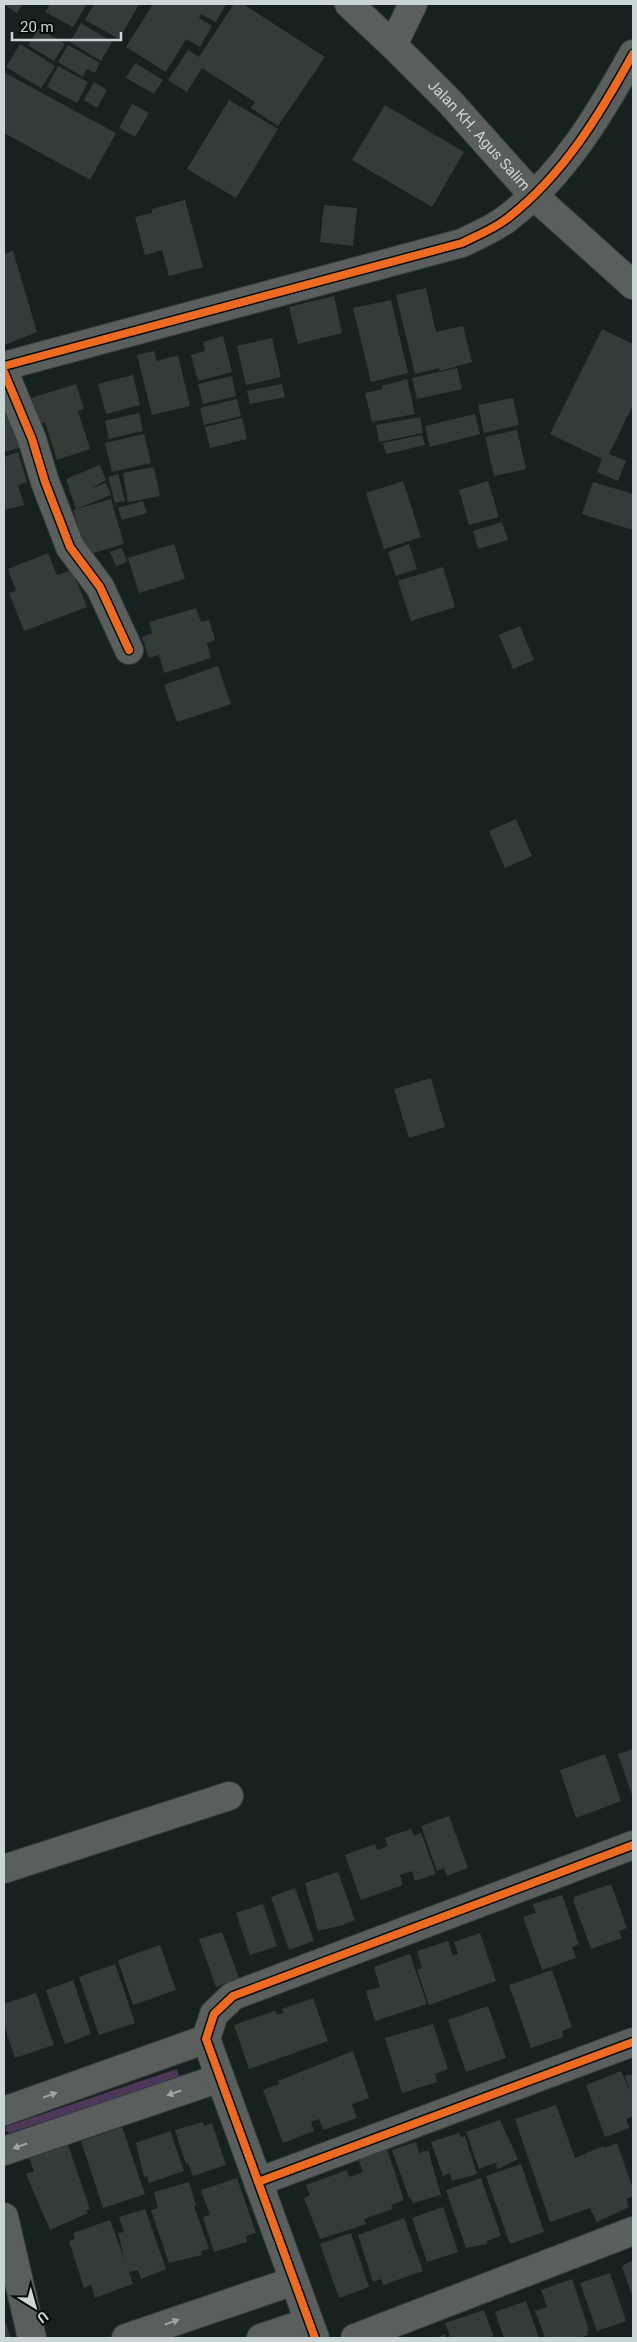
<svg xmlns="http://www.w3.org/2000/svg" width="637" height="2342" viewBox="0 0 637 2342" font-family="Roboto,sans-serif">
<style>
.green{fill:#4e3858}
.building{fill:#333c3b}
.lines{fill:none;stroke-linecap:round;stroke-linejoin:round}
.minor-casing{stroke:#353e3c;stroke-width:30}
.minor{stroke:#5a5f5e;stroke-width:28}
.cycleway-casing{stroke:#060e0c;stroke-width:11}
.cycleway{stroke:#ed6a23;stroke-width:8}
.oneway{fill:#9ea7a6}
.labels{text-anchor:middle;stroke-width:5;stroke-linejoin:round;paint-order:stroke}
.street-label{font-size:15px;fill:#cbd7d6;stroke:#060e0c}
</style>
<rect width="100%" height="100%" fill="#172220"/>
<path class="green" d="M177,2069L179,2077L175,2080L9,2133L5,2130L7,2126Z"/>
<path class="building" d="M6,4H23L17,13L5,5Z
M50,4H87L73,27L45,12Z
M94,4H139L119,39L85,20Z
M153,4H226L216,22L201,14L199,18L212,26L200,47L186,39L166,72L126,47Z
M234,4H243L325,57L278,126L251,108L255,102L202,68L187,92L168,80L188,50L199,57Z
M81,23L112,42L101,61L70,42Z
M39,28L65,44L54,61L28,45Z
M20,44L55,66L41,88L6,67Z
M68,45L100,63L95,73L87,69L83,77L58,62Z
M135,63L163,80L154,94L126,78Z
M58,66L88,82L77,103L47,87Z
M5,73L116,133L90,180L4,133Z
M94,82L107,90L97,108L84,100Z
M229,100L278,129L236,198L187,169Z
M132,104L149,113L135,137L119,128Z
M385,105L464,152L432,207L352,160Z
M185,200L203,267L169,276L162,250L145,255L135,217L152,213V209Z
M324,205L357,208L353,246L320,242Z
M13,251L37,332L4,345V254Z
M426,288L436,332L463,326L472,362L440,371L439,368L415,374L396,295Z
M334,296L342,333L298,344L289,307Z
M391,300L408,373L371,382L353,308Z
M602,329L633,344V405L609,454L626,461L618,481L597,472L602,459L550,434Z
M223,336L232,372L198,381L191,355L205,351L203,342Z
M272,338L281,377L246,385L237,346Z
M154,351L157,361L178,355L190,406L152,415L137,355Z
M457,368L462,389L417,399L412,378Z
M133,375L140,405L106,414L98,384Z
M232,376L236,396L203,404L198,384Z
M407,379L415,414L372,422L365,393L383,389L382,386Z
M76,384L84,409L78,411L90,449L57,460L45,422L36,425L28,399Z
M282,384L285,397L250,404L247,391Z
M513,398L519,425L484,433L478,405Z
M237,399L241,416L204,425L200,408Z
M4,407L23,447L4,452Z
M139,413L143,431L109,439L105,421Z
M475,414L480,434L430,447L425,426Z
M420,417L423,433L379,442L376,425Z
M242,418L247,439L210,448L205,427Z
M517,430L526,469L494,476L485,437Z
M144,434L151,463L112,472L105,443Z
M422,435L425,445L386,454L383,443Z
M18,452L27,482L18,485L24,505L4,510V457Z
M100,465L106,480L92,488L106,483L111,495L76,509L66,479Z
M154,467L160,496L128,502L123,473Z
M118,474L125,501L115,503L108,477Z
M403,481L421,537L384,549L366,493Z
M488,481L499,517L469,525L459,490Z
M593,482L633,494V530L582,514Z
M111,499L124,544L87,555L73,510Z
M143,501L147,513L122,520L118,508Z
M502,522L508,540L478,549L473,531Z
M174,544L185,579L139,593L128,558Z
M409,544L417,569L396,576L388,552Z
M122,548L127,562L116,566L110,552Z
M48,553L57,575L72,570L87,607L24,631L9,593L16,591L8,569Z
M443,567L455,607L411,621L398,581Z
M196,608L201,622L209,620L215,640L207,643L211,658L164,673L159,655L149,658L142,637L152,633L149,622Z
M520,626L534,660L513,669L499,635Z
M218,666L231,704L177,722L164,685Z
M516,819L532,856L505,868L489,831Z
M431,1078L445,1127L409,1138L394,1089Z
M633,1749V1794L632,1795L618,1754Z
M605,1754L621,1801L576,1818L560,1770Z
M449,1816L468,1868L447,1876L444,1868L437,1871L421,1826Z
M411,1829L414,1836L421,1833L436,1874L415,1881L412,1871L400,1875L403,1885L361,1900L345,1855L375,1844L379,1855L377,1850L388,1846L385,1838Z
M338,1872L355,1920L343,1925L318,1931L305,1883Z
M611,1884L627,1928L619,1931L622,1938L591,1949L573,1900H575L574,1897Z
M295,1888L314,1941L289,1950L271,1897Z
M562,1895L579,1944L572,1947L576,1958L542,1970L523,1917L536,1913L533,1904Z
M263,1904L277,1946L250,1955L236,1913Z
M222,1932L239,1978L216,1987L199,1939Z
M480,1933L496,1981L429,2005L417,1970L422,1968L417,1951L448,1941L453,1956L458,1954L454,1942Z
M160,1945L176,1990L133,2005L118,1960Z
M410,1954L427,2004L375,2021L366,1991L380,1987L374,1967Z
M115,1964L135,2023L99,2035L79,1977Z
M552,1970L572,2027L562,2031L563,2037L531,2048L509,1985Z
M73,1980L91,2034L65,2044L46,1990Z
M36,1993L54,2045L15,2058L4,2025V2004Z
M313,1998L328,2041L249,2069L234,2025L275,2011L277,2015L284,2013L282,2009Z
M488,2006L506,2058L466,2072L448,2020Z
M433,2024L448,2069L435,2074L437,2082L402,2093L385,2038Z
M353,2051L369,2098L352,2104L357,2118L323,2130L319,2119L311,2122L314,2131L283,2143L263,2090L279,2084L278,2081Z
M621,2071L631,2094L625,2076L633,2074V2116L626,2119L629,2128L605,2137L586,2085Z
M556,2105L575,2158L603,2146L604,2148L617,2143L633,2189V2196L626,2199L629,2207L597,2222L590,2208L550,2222L515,2119Z
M500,2120L518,2159L498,2169L495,2163L479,2169L466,2132Z
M203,2122L204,2126L212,2123L226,2165L193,2176L188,2163L186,2164L175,2130Z
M122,2127L145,2194L103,2208L81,2141Z
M170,2131L184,2171L149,2183L147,2176L144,2177L136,2143Z
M459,2133L461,2137L465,2136L477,2174L452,2181L450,2173L443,2176L431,2142Z
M416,2142L419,2153L428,2150L441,2195L413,2203L411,2198H409L392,2150Z
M68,2145L90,2209L86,2210L88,2213L50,2230L26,2174L34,2171L29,2158Z
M387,2149L404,2200L391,2205L393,2209L364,2219L366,2224L320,2239L304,2198L310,2195L306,2185L347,2170L349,2177L363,2172L358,2159Z
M521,2164L544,2232L510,2244L486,2176Z
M237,2178L256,2233L246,2236L247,2242L214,2252L203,2217L210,2215L201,2190Z
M481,2178L501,2236L487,2241V2244L466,2248L446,2190Z
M189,2182L196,2205L194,2206L209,2249L201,2251L202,2255L169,2263L151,2210L158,2208L154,2192Z
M443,2207L458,2252L427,2262L412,2218Z
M145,2209L166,2269L141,2279L138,2270L129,2272L133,2284L95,2298L91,2285L84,2288L69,2241L75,2239L73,2233L110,2220L125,2261L118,2233L124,2232L119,2217Z
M404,2218L423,2271L383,2285L381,2279L373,2282L358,2235Z
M351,2233L369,2287L339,2298L320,2244Z
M633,2260V2298L622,2266Z
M610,2273L626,2321L597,2331L580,2283Z
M572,2279L589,2330L587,2331L588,2335L579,2338H545L535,2311L547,2307L541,2290Z
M526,2301L539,2338H504L495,2312Z
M484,2310L494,2338H436L445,2334L446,2338L450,2336L445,2323Z
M4,2319L11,2338H4Z"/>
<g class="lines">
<g class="minor-casing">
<g id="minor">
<path id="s1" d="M349,4L393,45L449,101L534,196L633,285"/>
<path d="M393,45L413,4"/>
<path d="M4,366L462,243C478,235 496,228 509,217C564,174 600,114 633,54"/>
<path d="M4,372L32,439L45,482L70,547L100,587L129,650"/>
<path d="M4,1869L229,1796"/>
<path d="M4,2111L206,2039"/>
<path d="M4,2151L220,2078"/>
<path d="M258,2182L633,2042"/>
<path d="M4,2217L32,2338"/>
<path d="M126,2338L294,2281"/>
<path d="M261,2338L309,2322"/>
<path d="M315,2338L206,2039L214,2014L233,1996L633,1845"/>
<path d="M355,2338L633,2231"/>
</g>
</g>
<use href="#minor" class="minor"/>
<g class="cycleway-casing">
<path id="cycleway" d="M4,366L462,243C478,235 496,228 509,217C564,174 600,114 633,54
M4,372L32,439L45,482L70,547L100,587L129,650
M258,2182L633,2042
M315,2338L206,2039L214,2014L233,1996L633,1845"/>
</g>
<use href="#cycleway" class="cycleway"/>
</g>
<defs><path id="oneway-solid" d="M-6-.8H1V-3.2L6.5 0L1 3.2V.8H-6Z" transform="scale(1.25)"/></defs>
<g class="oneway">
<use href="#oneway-solid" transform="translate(174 2093) rotate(161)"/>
<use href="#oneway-solid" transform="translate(50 2095) rotate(-20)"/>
<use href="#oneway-solid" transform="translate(20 2146) rotate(161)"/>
<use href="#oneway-solid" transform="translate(172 2322) rotate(-19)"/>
</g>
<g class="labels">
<g class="street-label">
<text dy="5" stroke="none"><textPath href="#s1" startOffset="185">Jalan KH. Agus Salim</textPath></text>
</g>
</g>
<rect width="637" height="2342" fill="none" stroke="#cbd7d6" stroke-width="10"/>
<g transform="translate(35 2307) rotate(143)" stroke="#060e0c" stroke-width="4" paint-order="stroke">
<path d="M0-4L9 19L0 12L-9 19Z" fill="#cbd7d6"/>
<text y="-8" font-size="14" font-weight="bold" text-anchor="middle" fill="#cbd7d6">U</text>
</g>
<path d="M12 32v8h109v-8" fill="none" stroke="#cbd7d6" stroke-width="2.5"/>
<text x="20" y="32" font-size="15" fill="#cbd7d6" stroke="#060e0c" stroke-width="4" paint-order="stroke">20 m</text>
</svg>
